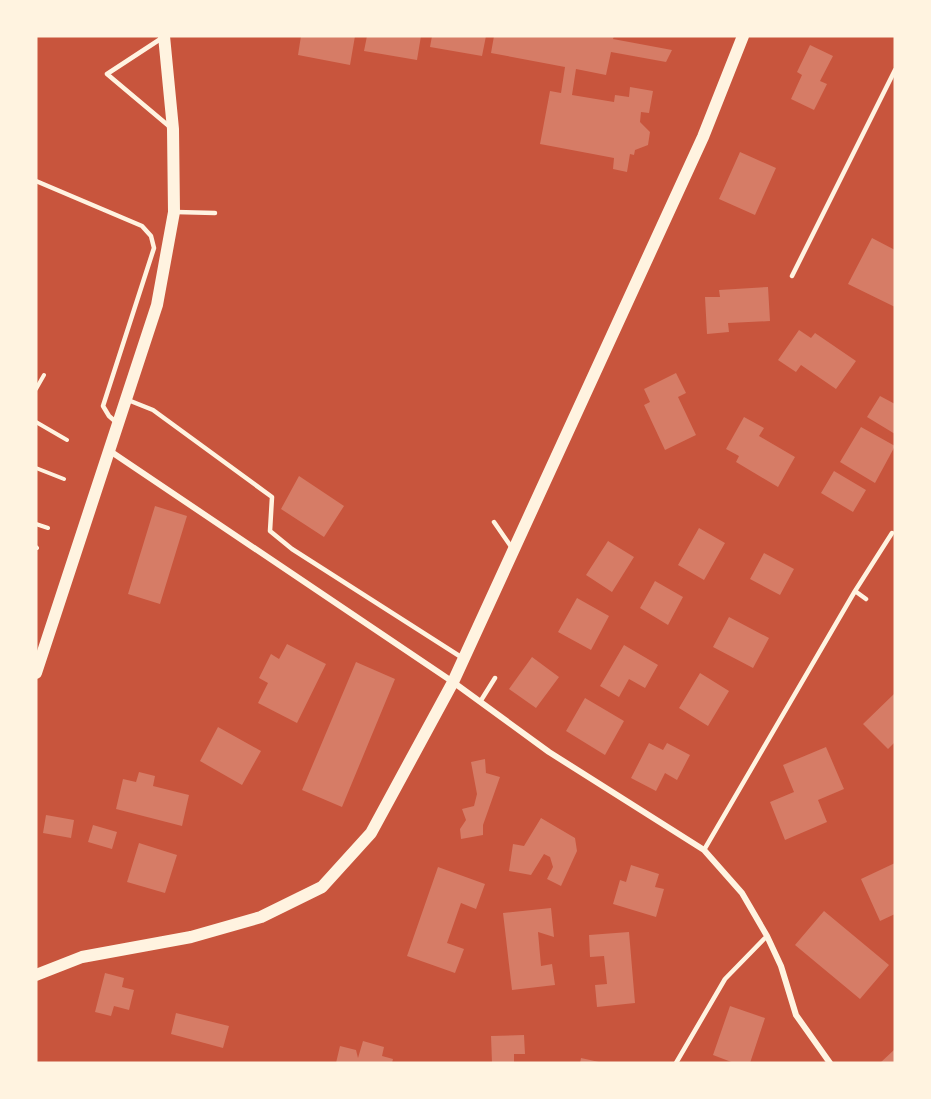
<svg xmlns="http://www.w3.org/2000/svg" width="931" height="1099" viewBox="0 0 931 1099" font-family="Figtree,sans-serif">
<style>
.building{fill:#d67c66}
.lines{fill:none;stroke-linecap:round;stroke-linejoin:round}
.path{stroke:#fff3e0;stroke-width:4}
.service{stroke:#fff3e0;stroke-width:4.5}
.minor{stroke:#fff3e0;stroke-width:6}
.secondary{stroke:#fff3e0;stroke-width:12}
</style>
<rect width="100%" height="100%" fill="#c8553d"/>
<path class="building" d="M301,36H355L350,65L298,55Z
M367,36H421L417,60L364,51Z
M432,36H486L482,56L430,47Z
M494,36H614L613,39L672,50L666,62L611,52L606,75L576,69L572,95L614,102L615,95L629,97L630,87L653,91L649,113L641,112L640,122L650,132L648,145L635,150L634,155L630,154L627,172L613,169L614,158L540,144L550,91L561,93L565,67L491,53Z
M810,45L833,56L820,81L827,84L814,110L791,99L802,75L797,72Z
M740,152L776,168L755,215L719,199Z
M872,238L895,250V307L848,284Z
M768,287L770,321L728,323L729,332L707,334L705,297H720L719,290Z
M799,330L811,338L815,333L856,361L836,389L801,365L796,372L778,360Z
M676,373L686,393L678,397L696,435L665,450L644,405L650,402L644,389Z
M880,396L895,404V434L867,417Z
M744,417L764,428L759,436L795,457L778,487L736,462L739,456L726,449Z
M861,427L895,446L875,483L840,462Z
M834,471L866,490L853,512L821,493Z
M299,476L344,506L324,537L281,509Z
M155,506L187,516L160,604L128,594Z
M699,528L725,543L704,580L678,565Z
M608,541L634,557L612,592L586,575Z
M764,553L794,569L780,595L750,579Z
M655,581L683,597L668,625L640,608Z
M577,598L609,616L591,650L558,632Z
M729,617L769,638L753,668L713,647Z
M287,644L326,664L297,723L258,703L268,683L259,678L271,654L279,659Z
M624,645L658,665L645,688L629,679L619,697L600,686Z
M532,657L559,677L536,708L509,689Z
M356,662L395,679L342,807L302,790Z
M700,673L729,691L708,726L679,708Z
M895,693V742L888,749L863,724Z
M585,698L624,721L605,755L566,731Z
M218,727L261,751L242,785L200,761Z
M649,743L663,750L667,743L690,755L677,780L665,773L656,791L631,778Z
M826,747L844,789L818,800L827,822L785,840L770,802L794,792L783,765Z
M485,759L486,773L500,777L483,825V835L461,839L460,829L466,820L462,809L474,806L477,794L471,762Z
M139,772L155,776L153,786L189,795L182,826L116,809L123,779L136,782Z
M46,815L74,820L71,838L43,833Z
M541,818L575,838L577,851L561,886L547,879L553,867L550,857L544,854L531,875L509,871L513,844L524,846Z
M93,825L117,832L112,849L88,842Z
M139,843L177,855L165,893L127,882Z
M895,863V914L880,921L861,879Z
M631,865L659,874L655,887L664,889L656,917L613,904L620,880L626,882Z
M438,867L485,884L476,909L461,903L447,943L464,949L455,973L407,956Z
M551,908L554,937L538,932L541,966L552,964L555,985L512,990L503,913Z
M824,911L889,965L860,999L795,945Z
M629,932L635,1003L597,1007L595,985L607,984L604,956L590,957L589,935Z
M105,973L124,978L122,987L134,990L129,1010L114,1006L111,1016L95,1012Z
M730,1006L765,1018L750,1063H734L713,1055Z
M176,1013L229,1026L223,1048L171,1034Z
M524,1035L525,1054H514V1063H492L491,1036Z
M363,1041L384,1047L382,1056L393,1059L392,1063H336L340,1046L356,1050L358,1058Z
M895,1049V1063H880Z
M581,1058L599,1062V1063H580Z"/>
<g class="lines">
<path class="path" d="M36,389L44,375
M36,422L67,440
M36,468L64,479
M36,524L48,528
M36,547L37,548"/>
<path class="service" d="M162,38L107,74L170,127
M36,181L142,226L151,236L154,248L103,406L109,416L117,423
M176,212L215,213
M792,276L895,70
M128,400L153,410L272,497L270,531L292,549L461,657
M494,522L512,548
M855,591L866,599
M480,702L495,678
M704,850L855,591L892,533
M676,1063L725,979L767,936"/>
<path class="minor" d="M110,451L453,682L549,752L704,850L742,893L767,936L781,966L796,1015L830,1063"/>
<path class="secondary" d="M36,673L157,305L174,212L173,129L164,36
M36,975L82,957L191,937L261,917L322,887L371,833L453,682L703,137L743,36"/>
</g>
<rect width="931" height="1099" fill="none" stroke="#fff3e0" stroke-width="75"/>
</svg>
